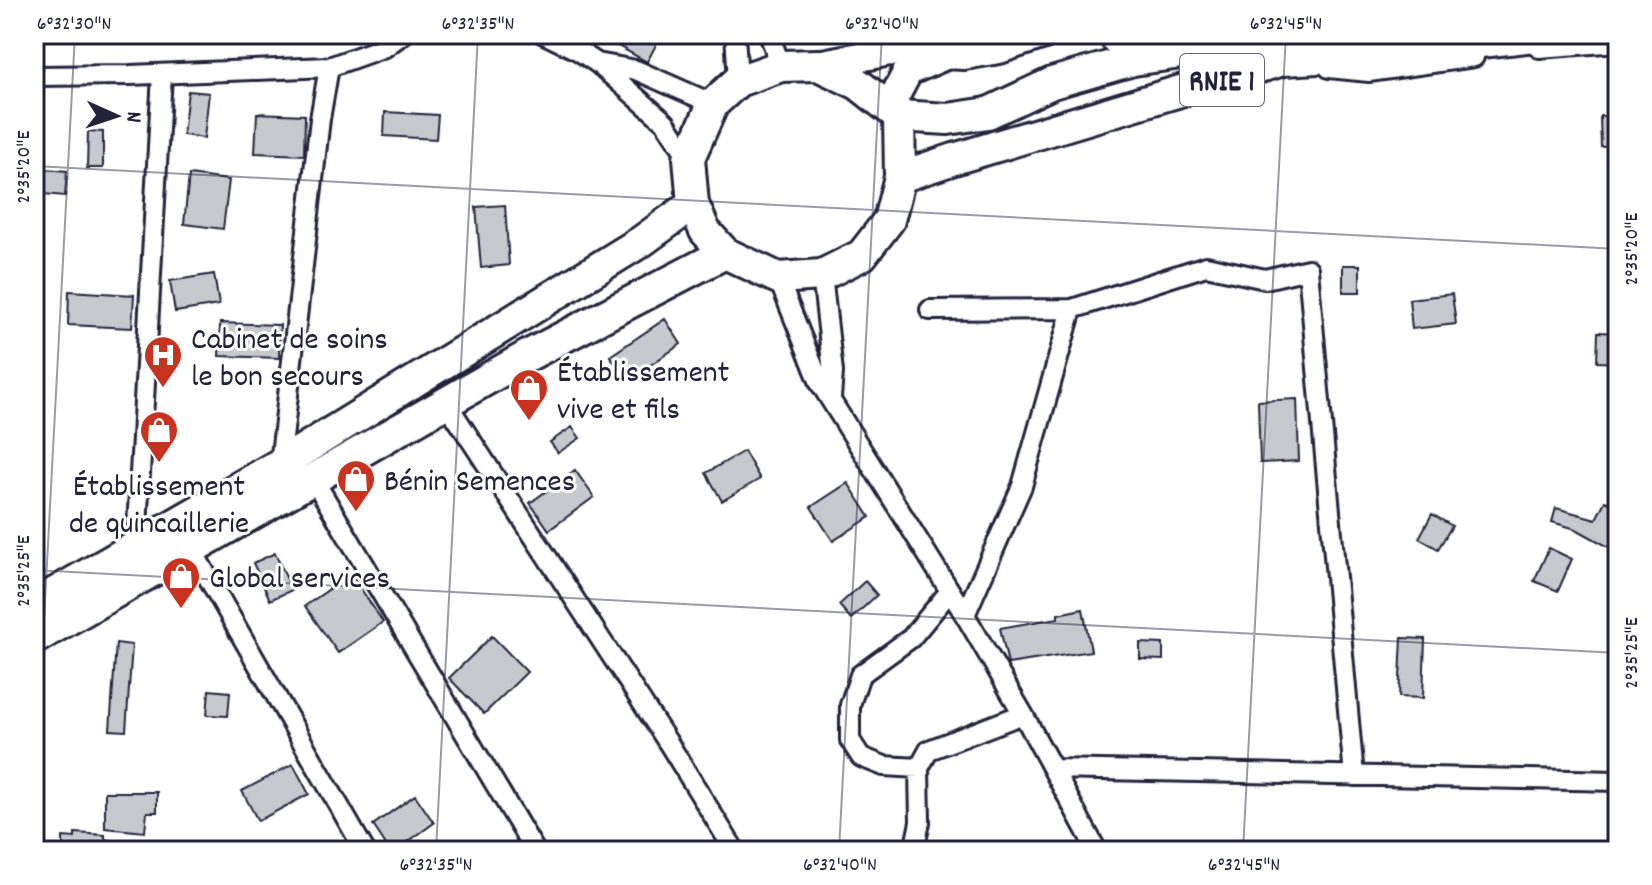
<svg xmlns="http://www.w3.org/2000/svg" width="1652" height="885" viewBox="0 0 1652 885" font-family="Dekko,sans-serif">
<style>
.building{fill:#c8c8cf;stroke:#22223b;stroke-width:2}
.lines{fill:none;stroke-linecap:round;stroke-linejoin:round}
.minor-casing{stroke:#22223b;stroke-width:24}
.primary-casing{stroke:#22223b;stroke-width:34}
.trunk-casing{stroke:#22223b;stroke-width:36}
.minor{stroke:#fff;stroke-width:18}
.primary{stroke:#fff;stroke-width:28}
.trunk{stroke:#fff;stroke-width:30}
.ticks{fill:none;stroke:#22223b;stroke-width:2;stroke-opacity:0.45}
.labels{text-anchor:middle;stroke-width:6;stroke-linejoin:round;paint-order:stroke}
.shield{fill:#fff;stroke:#646476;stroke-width:2}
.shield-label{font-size:30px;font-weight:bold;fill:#22223b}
.poi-label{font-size:32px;fill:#22223b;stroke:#fff;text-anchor:start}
.neatline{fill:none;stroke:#22223b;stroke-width:3}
.ticks-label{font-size:20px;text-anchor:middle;fill:#22223b}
</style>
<rect width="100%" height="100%" fill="#fff"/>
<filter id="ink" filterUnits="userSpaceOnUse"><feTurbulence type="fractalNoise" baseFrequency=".0125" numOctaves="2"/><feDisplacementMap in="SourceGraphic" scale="16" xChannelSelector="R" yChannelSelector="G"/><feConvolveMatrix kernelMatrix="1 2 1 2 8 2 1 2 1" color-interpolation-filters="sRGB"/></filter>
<g filter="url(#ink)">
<path class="building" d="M596,34H635L656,45L647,62Z
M188,91L209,93L204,138L183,135Z
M385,112L438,115L436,139L384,136Z
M257,113L305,115L304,155L255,153Z
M1600,116H1618V146L1601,147Z
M88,131L103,132V168H87Z
M46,169L67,171L65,196L44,194Z
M189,175L229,180L223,229L184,224Z
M505,205L509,265L481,268L476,207Z
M1343,265H1360V292H1343Z
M214,274L219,305L175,312L170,281Z
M69,291L134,295L132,328L68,325Z
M1452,294L1456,324L1412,329L1409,299Z
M665,319L681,344L627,381L610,356Z
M220,323L280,325L279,358L219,356Z
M1598,332L1618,333V363L1597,362Z
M1297,399L1299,461L1260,463L1258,401Z
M572,427L580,438L558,453L550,442Z
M744,451L760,479L722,501L706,473Z
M575,470L594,497L549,530L530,503Z
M848,483L870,517L833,541L811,507Z
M1605,501L1618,507V552L1576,529L1552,522L1556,508L1596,519Z
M1432,514L1452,526L1438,549L1419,538Z
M1549,548L1572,559L1558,591L1534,581Z
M275,553L292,590L270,600L253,563Z
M351,574L383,622L338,653L305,606Z
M865,581L877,595L851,619L839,605Z
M1083,609L1091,651L1008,664L1000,628L1058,618V614Z
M492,636L527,672L484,714L449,678Z
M1402,638L1425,639L1423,698L1399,697Z
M116,643L132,645L126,731L110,730Z
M1140,643L1163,644V660L1140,659Z
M209,690L230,692L228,716L207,715Z
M293,764L309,794L258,821L242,791Z
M105,792H157V812H147L145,832L105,828Z
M415,795L434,823L395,851H390L373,825Z
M75,833L105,835V839L109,840L108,851H63V837L75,838Z"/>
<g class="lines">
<g class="minor-casing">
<path id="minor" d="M544,34L579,51L597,63L665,122L689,158
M735,34L738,81
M769,34L781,66
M1539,48L1618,42
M597,63L636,70L713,104
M1329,68L1369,72L1474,57
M34,76L130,75L329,67L385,47L403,34
M822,275L833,372L831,398
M778,278L820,383L965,615L1023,714L1097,851
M930,310L1072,309L1206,266L1265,279L1308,269L1354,776
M446,402L669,744L735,851
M280,464L320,119L329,67
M314,480L535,851
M136,546L162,74
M191,548L365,851
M965,615L1022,486L1072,309
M919,768L884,766L861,757L850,740V705L860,675L911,638L950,591
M1053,769L1618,781
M914,851L920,822L919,768L929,750L1023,714"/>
</g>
<g class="primary-casing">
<path id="primary" d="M818,65L890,51L964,55L999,49L1044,34
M889,107L908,71L943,56"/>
</g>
<g class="trunk-casing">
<path id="trunk" d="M1113,34L1133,60
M899,116L900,177L889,220L862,255L822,275L778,278L725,253L705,231L693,204L689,158L713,104L738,81L781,66L818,65L858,84L899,116L948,119L988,113L1052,83L1133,60L1311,34
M900,177L954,159L1283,60L1352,56L1554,34
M34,605L280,464L642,241L693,204
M34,639L529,355L725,253"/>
</g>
<use href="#minor" class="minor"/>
<use href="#primary" class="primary"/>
<use href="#trunk" class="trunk"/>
</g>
</g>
<path class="ticks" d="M34,166L1618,249M34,570L1618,653M34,809L75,34M436,851L478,34M839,851L882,34M1243,851L1286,34"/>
<defs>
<g id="hospital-pin" transform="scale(2)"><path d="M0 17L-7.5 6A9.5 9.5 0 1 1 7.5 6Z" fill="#c8321e" stroke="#fff"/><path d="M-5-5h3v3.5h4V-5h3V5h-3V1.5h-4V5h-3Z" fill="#fff"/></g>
<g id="shop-pin" transform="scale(2)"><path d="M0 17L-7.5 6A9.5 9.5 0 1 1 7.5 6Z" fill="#c8321e" stroke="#fff"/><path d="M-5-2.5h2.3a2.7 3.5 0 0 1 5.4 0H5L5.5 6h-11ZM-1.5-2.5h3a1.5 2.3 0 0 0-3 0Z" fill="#fff"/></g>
</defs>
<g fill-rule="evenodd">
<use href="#hospital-pin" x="163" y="355"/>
<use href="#shop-pin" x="529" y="388"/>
<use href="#shop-pin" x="159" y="430"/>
<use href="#shop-pin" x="356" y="479"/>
<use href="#shop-pin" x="181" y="576"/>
</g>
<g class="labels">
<rect class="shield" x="1180" y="54" width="84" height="52" rx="6"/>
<g class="shield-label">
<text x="1222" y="90">RNIE 1</text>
</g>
<g class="poi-label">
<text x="191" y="348">Cabinet de soins<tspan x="191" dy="37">le bon secours</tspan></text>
<text x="557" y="381">Établissement<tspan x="557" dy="37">vive et fils</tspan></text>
<text x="384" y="490">Bénin Semences</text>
<text x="159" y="495" text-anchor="middle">Établissement<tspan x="159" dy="37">de quincaillerie</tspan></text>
<text x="209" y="587">Global services</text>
</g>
</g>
<rect width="1652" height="885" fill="none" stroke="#fff" stroke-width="88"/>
<g transform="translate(116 116) rotate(93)" stroke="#ffffff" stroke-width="6" paint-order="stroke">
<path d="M0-6L14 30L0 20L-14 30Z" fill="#22223b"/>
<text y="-12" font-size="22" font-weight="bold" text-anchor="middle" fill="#22223b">N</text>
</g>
<rect x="44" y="44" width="1564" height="797" class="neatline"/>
<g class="ticks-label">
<text x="74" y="29">6°32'30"N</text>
<text x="478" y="29">6°32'35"N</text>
<text x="882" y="29">6°32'40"N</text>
<text x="1286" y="29">6°32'45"N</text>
<text transform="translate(22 167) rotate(-90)" y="7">2°35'20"E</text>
<text transform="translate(1630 249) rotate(-90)" y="7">2°35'20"E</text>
<text transform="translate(22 571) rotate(-90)" y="7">2°35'25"E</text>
<text transform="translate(1630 653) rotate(-90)" y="7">2°35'25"E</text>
<text x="436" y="870">6°32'35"N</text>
<text x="840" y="870">6°32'40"N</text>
<text x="1244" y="870">6°32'45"N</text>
</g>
</svg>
